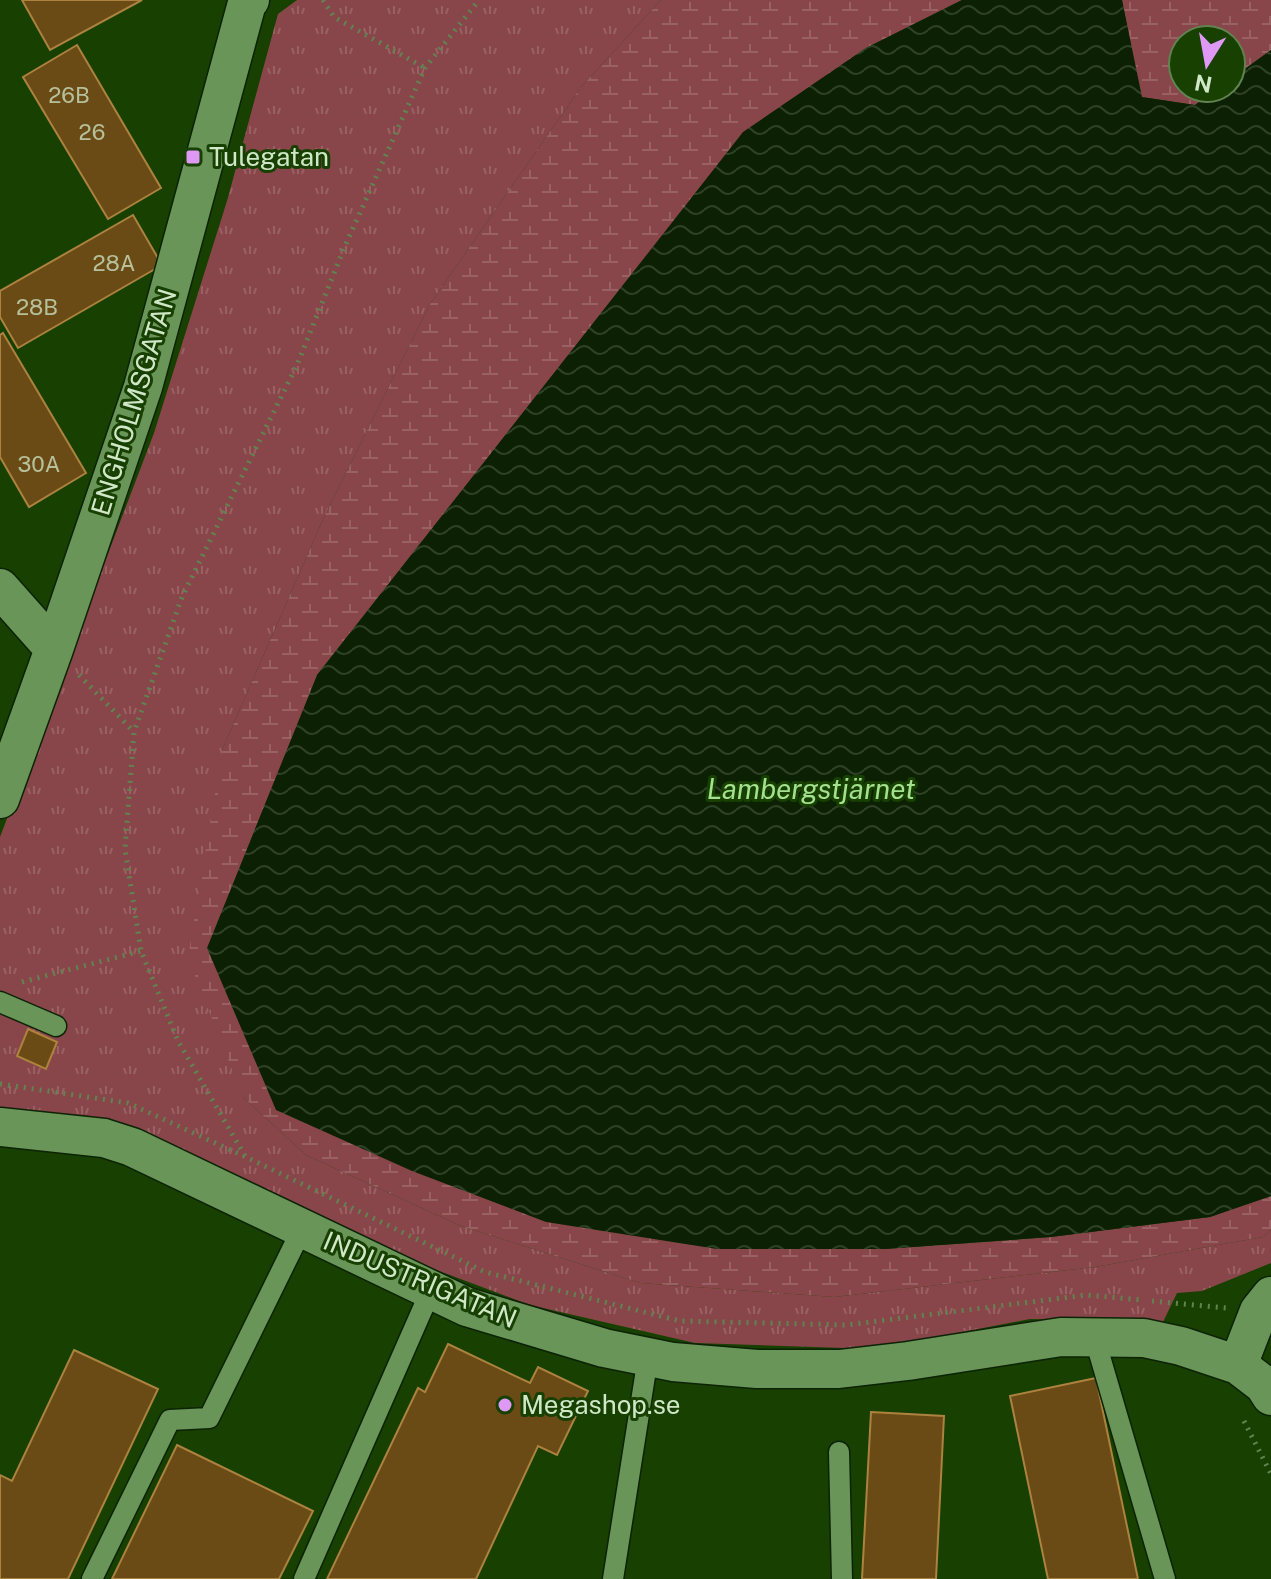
<svg xmlns="http://www.w3.org/2000/svg" width="1271" height="1579" viewBox="0 0 1271 1579" font-family="'Public Sans',sans-serif">
<style>
.grass{fill:url(#grass-tufts)}
.wetland{fill:url(#wetland-marsh)}
.water{fill:url(#water-waves)}
.building{fill:#6a4b15;stroke:#ac823e;stroke-width:2}
.lines{fill:none;stroke-linecap:round;stroke-linejoin:round}
.service-casing{stroke:#0d2305;stroke-width:23}
.minor-casing{stroke:#0d2305;stroke-width:41}
.path{stroke:#618350;stroke-width:5;stroke-dasharray:2 6;stroke-linecap:butt}
.service{stroke:#699559;stroke-width:20}
.minor{stroke:#699559;stroke-width:38}
.poi-dot{fill:#dd99f3;stroke:#174001;stroke-width:3}
.labels{text-anchor:middle;stroke-width:6;stroke-linejoin:round;paint-order:stroke}
.number-label{font-size:22px;fill:#b6c19b}
.poi-label{font-size:26px;fill:#d0e8c8;stroke:#174001;text-anchor:start}
.street-label{font-size:26px;fill:#d0e8c8;stroke:#174001}
.water-label{font-size:28px;font-style:italic;fill:#a4e18e;stroke:#174001}
</style>
<defs>
<pattern id="grass-tufts" width="24" height="20" patternUnits="userSpaceOnUse" patternTransform="scale(2)"><rect width="24" height="20" fill="#89464a"/><path d="M3 7l-1-3M5 7V3M7 7l1-3M15 17l-1-3M17 17v-4M19 17l1-3" fill="none" stroke="#996163"/></pattern>
<pattern id="wetland-marsh" width="20" height="14" patternUnits="userSpaceOnUse" patternTransform="scale(2)"><rect width="20" height="14" fill="#89464a"/><path d="M1 5h8M5 5V1M11 12h8M15 12V8" fill="none" stroke="#996163"/></pattern>
<pattern id="water-waves" width="16" height="10" patternUnits="userSpaceOnUse" patternTransform="scale(2)"><rect width="16" height="10" fill="#0c2104"/><path d="M0 5q4-4 8 0t8 0" fill="none" stroke="#2e4127"/></pattern>
</defs>
<rect width="100%" height="100%" fill="#174001"/>
<path class="grass" d="M297,0H661L581,87L430,304L324,517L222,750L243,1097L306,1155L461,1226L640,1283L834,1297L1095,1267L1263,1237L1271,1230V1263L1202,1291L1177,1293L1163,1322L1030,1319L875,1349L695,1343L530,1305L378,1248L136,1132L90,1116L0,1108V837L154,433L227,201L278,14Z"/>
<path class="wetland" d="M661,0H962L866,48L743,133L317,675L717,1249H885L1051,1237L1210,1217L1271,1196V1230L1263,1237L1095,1267L834,1297L640,1283L461,1226L306,1155L243,1097L188,958L222,750L324,517L430,304L581,87Z
M1122,0H1271V50L1231,79V40H1183V88H1218L1195,105L1141,97Z"/>
<path class="water" d="M962,0H1122L1142,97L1195,105L1218,88H1231V79L1271,50V1196L1210,1217L1051,1237L885,1249H717L546,1222L412,1171L276,1110L207,948L317,675L743,132L866,48Z"/>
<path class="building" d="M22,0H142L50,50Z
M77,45L161,188L108,219L23,77Z
M133,215L162,265L18,348L0,317V291Z
M3,333L86,473L29,507L0,457V335Z
M28,1029L57,1042L46,1069L17,1056Z
M448,1344L530,1383L538,1367L588,1391L557,1455L538,1446L476,1579H327L418,1388L425,1392Z
M74,1350L158,1389L68,1579H0V1475L12,1481Z
M1096,1378L1138,1579H1048L1010,1396Z
M871,1412L944,1416L936,1579H862Z
M177,1445L313,1511L279,1579H112Z"/>
<g class="lines">
<g class="service-casing">
<path id="service" d="M0,1002L56,1026
M1094,1336L1165,1579
M839,1452L842,1579
M92,1579L170,1420L209,1418L302,1229
M304,1579L431,1290
M613,1579L648,1357"/>
</g>
<g class="minor-casing">
<path id="minor" d="M0,588L54,649
M0,799L54,649L143,387L247,3L250,0
M0,1127L104,1138L132,1147L467,1307L604,1348L673,1362L757,1369H839L908,1361L1061,1337L1144,1338L1181,1346L1238,1365L1264,1385L1271,1396
M1238,1365L1259,1311L1271,1296"/>
</g>
<path class="path" d="M323,0L334,17L425,68
M79,675L134,732
M22,982L141,951
M0,1084L128,1103L246,1157L485,1272L680,1321L847,1325L1086,1295L1143,1300
M245,1156L178,1041L141,951L125,849L134,732L182,597L297,365L345,246L425,68L479,0
M1152,1301L1226,1308
M1244,1421L1271,1474"/>
<use href="#service" class="service"/>
<use href="#minor" class="minor"/>
</g>
<g class="poi-dot">
<rect x="185" y="149" width="16" height="16" rx="4"/>
<circle cx="505" cy="1405" r="8"/>
</g>
<g class="labels">
<g class="number-label">
<text x="69" y="103">26B</text>
<text x="92" y="140">26</text>
<text x="114" y="271">28A</text>
<text x="37" y="315">28B</text>
<text x="39" y="472">30A</text>
</g>
<g class="poi-label">
<text x="209" y="166">Tulegatan</text>
<text x="521" y="1414">Megashop.se</text>
</g>
<g class="street-label">
<text transform="translate(134 402) rotate(-73)" y="9">ENGHOLMSGATAN</text>
<text transform="translate(420 1280) rotate(23)" y="9">INDUSTRIGATAN</text>
</g>
<g class="water-label">
<text x="811" y="799">Lambergstjärnet</text>
</g>
</g>
<g transform="translate(1207 64) rotate(191)"><circle r="38" fill="#174001" stroke="#618351" stroke-width="2"/>
<path d="M0-6L14 30L0 20L-14 30Z" fill="#dd99f3"/>
<text y="-12" font-size="22" font-weight="bold" text-anchor="middle" fill="#d0e8c8">N</text>
</g>
</svg>
